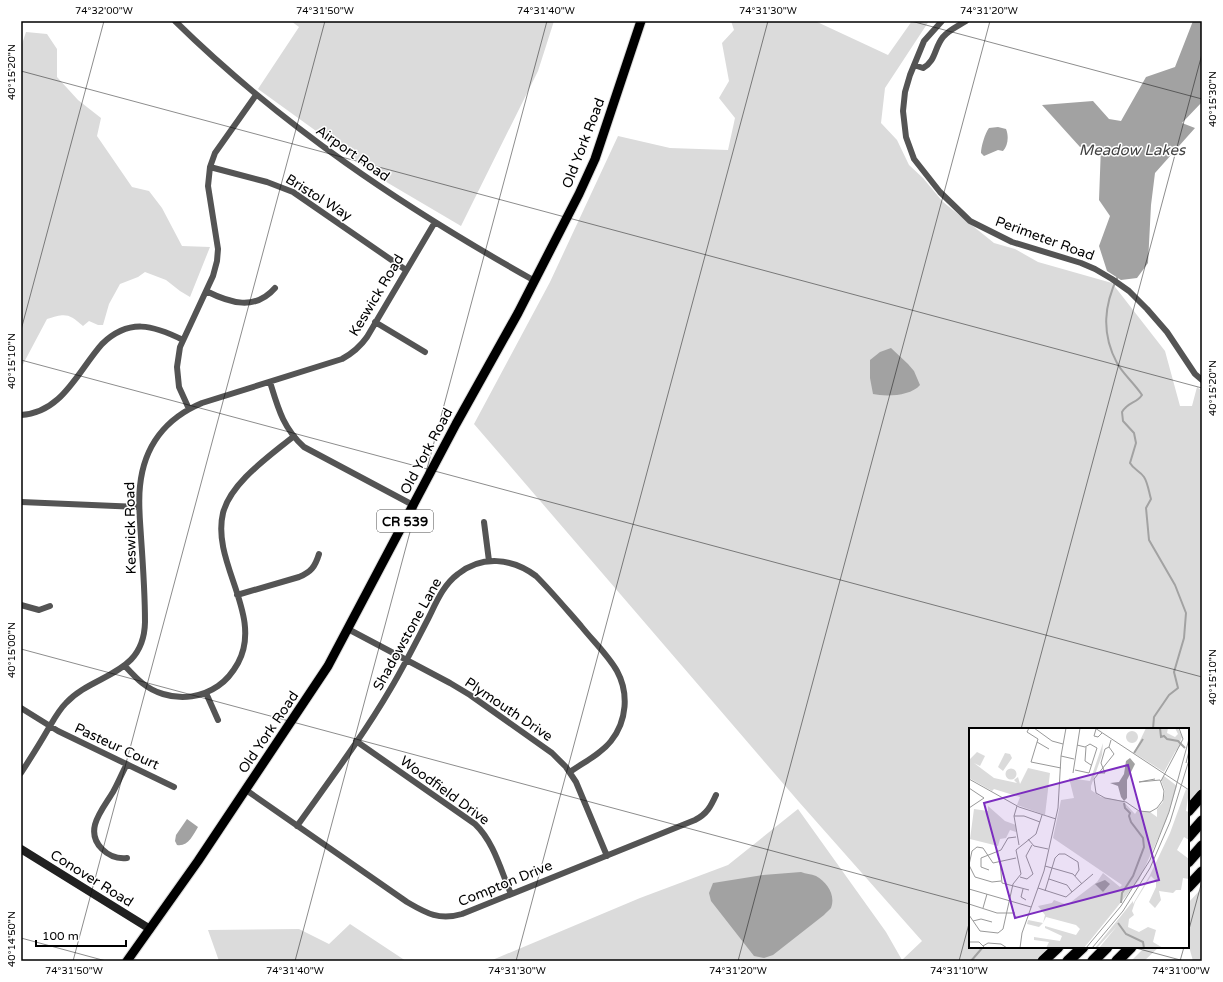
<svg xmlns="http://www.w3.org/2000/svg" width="1223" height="982" viewBox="0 0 1223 982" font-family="'Varela Round',sans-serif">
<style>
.green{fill:#dbdbdb}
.water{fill:#a2a2a2}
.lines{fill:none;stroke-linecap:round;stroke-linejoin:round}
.stream{stroke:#a2a2a2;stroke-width:2}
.primary-casing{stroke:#dbdbdb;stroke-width:11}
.highway-casing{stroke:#dbdbdb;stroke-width:13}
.street{stroke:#545454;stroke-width:6}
.secondary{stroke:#212121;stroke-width:8}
.primary{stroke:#000;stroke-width:9}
.highway{stroke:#000;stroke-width:11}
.ticks{fill:none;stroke:#000;stroke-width:1;stroke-opacity:0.45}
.labels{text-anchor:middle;stroke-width:3;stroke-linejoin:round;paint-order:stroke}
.shield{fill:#fff;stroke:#4c4c4c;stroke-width:1}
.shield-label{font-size:13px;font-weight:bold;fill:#000}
.street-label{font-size:14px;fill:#000;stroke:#fff}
.water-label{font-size:15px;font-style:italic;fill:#434343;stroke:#fff}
.inset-river{fill:none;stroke:#a2a2a2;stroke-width:2}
.inset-road{fill:none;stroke:#999;stroke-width:1}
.view{fill:#7b2cbf;fill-opacity:0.15;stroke:#7b2cbf;stroke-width:2}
.inset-edge{fill:none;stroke:#000;stroke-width:2}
.neatline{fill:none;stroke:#000;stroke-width:1.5}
.ticks-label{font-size:10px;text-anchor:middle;fill:#000}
</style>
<rect width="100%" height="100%" fill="#fff"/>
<path class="green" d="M291,21H554L538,71L461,226L388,183L258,89L299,27Z
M731,21H815L888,55L912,21H929L885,88L881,123L897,140L909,165L923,178L943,202L994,243L1015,249L1038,262L1112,283L1165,351L1180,406H1192L1197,387L1202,391V800L1188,816V729H970V947H1064L1049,961H490L640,898L728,865L798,809L886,932L902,960L922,941L799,802L474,424L550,282L618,136L670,148L728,150L735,118L719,98L729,81L722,43L734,30Z
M26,32L47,34L57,49V77L78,100L101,118L97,136L132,187L149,191L162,208L182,246L210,247L190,297L180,291L166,280L145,272L138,277L120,284L109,304L103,325H98L89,321L83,326C69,313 65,313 47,319L21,368V47Z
M1202,888V961H1193L1188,943V903Z
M350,924L406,961H219L208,930L299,929L329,944Z
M1145,947H1159L1144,961H1131Z"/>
<path class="water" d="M1193,21H1202V102L1182,123L1195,128L1155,173L1151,205L1148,263L1137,278L1121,280L1107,271L1099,246L1110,216L1099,200L1101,146L1080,147L1042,105L1093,101L1109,119L1121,121L1146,77L1175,67Z
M998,127L1006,129C1009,136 1008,146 1003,151L998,150L984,156L981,153C981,147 985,133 989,128Z
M891,348L908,364L914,371L920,385C911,396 886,397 873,394L870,378V360L880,352Z
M187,819L198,827C193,835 188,847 177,845L175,841L176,835Z
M801,872C806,874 811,874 816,876C827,882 836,895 831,908C829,910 826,913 824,915L773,955L764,958L754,956L711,901L709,893L713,883L763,875Z"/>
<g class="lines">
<path class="stream" d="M1118,276C1104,305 1101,333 1117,363C1123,374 1134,383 1142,395C1136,404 1129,401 1122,412L1123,421L1134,433L1136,443L1130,463C1134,470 1140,471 1144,477C1148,483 1149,493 1151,499L1146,508L1149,540L1175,585L1186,613L1184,638L1174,672L1178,688L1169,695L1154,717L1153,729
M971,961L983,947"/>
<g class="primary-casing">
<path id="primary" d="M127,961L198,861L328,666L456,424L518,313L579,194L595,159L641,21"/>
</g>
<g class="highway-casing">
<path id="highway" d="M1188,811L1202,795
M1188,837L1202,821
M1188,862L1202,846
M1188,887L1202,872
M1043,961L1058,947
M1068,961L1083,947
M1093,961L1107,947
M1117,961L1131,947"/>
</g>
<path class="street" d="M175,21C283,127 403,207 535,281
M942,21L924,41L910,75L905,92L903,111L906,137L914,159L940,192L970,221L1012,242L1081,263L1095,269L1112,279L1129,291L1147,309L1167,332L1195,374L1202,380
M914,65L923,68C936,61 934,48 943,37C949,30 958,26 966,21
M210,167L267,182L293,192L406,270
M206,291C230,303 255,311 275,288
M375,322L425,352
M270,382C278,408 283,428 304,447L413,505
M189,409L179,387L177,367L180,347L213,276L217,261L218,249L208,186L210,167L215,153L256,95
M21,415C62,413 78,371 102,344C129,318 153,325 183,340
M21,502L139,507
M484,522L489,561
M237,595L299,577C311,572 315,567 319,554
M21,605L39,610L50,606
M348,629L450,683L470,695L552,753L566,767L576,782L607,856
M125,666C137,679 146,689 163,694C182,700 202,697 218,686C227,680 233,672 238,663C264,615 211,563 223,513C231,482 270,456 294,436
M206,693L218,720
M21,708L58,731L174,787
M356,741L475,824C494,842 501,871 511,894
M127,764C122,773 118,783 113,792C103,809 83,830 102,849C109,856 118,859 127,858
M21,773C30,759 39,745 47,731C53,721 58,711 66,703C94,673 144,676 145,622C145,594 143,565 141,537C140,520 138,503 140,486C144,446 166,418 202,403L342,359C353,353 360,347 367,337L435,222
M246,790L407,902C426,913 439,921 462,914L695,820C707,814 711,806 716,795
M297,826C329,781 363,736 391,688C404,666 416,642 428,619C436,603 443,585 458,574C482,555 512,558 536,576C552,592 566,609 581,626C593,641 608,655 617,671C629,693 627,721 611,741C601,754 584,762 570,772"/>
<path class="secondary" d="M21,849L150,929"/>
<use href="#primary" class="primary"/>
<use href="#highway" class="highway"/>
</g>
<path class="ticks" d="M911,21L1202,99M21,71L1202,388M21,330L104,21M21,360L1202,677M21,649L970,904M1021,729L1202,54M1188,933L1202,881M21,938L106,961M1132,947L1184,961M73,961L325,21M295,961L547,21M516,961L768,21M738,961L990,21M959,961L970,920M1180,961L1184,947"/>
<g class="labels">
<rect class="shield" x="377" y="510" width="56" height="22" rx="3"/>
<g class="shield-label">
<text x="405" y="526">CR 539</text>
</g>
<g class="street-label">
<text transform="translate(583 143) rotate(-69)" y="5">Old York Road</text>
<text transform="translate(353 153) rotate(35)" y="5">Airport Road</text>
<text transform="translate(319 197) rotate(32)" y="5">Bristol Way</text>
<text transform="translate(1045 238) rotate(20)" y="5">Perimeter Road</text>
<text transform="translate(376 295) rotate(-59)" y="5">Keswick Road</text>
<text transform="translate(426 451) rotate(-62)" y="5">Old York Road</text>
<text transform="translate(130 528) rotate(-91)" y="5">Keswick Road</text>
<text transform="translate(407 634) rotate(-61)" y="5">Shadowstone Lane</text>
<text transform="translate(509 709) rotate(34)" y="5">Plymouth Drive</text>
<text transform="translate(268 732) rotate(-56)" y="5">Old York Road</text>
<text transform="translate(117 746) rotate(25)" y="5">Pasteur Court</text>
<text transform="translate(445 790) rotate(36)" y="5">Woodfield Drive</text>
<text transform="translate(92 878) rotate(32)" y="5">Conover Road</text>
<text transform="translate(505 883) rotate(-22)" y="5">Compton Drive</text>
</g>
<g class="water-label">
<text x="1132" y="155">Meadow Lakes</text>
</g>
</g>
<g transform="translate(969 728)">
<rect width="220" height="220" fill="#fff"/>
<path d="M177,0H199L198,5L206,9L209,6L206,0H209L213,9L211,14L215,20L212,17L206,24L195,44L165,25ZM157 9a6 6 0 1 1 12 0a6 6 0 1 1-12 0ZM134,15L133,27L122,58V62L132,69L154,73L166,86L168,83L181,84L188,89V81L194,74L196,63L192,52L195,48L208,58L197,93L170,152L115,220H77L80,214L65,212V209L91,213L93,208L76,200V198L107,207L111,201L107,197L77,189L74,195L70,199L58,196L59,192L74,195L76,187L69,178L83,175L85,172L98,177L128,154L134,145L151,159L153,157L84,110L92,72L105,70L100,50L121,53ZM0,24L1,31L8,24L16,28L11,38L5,35L25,50L48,55L45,52L49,49L51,56L59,40L81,45L76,87L48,77L51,69L25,61L23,63L0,50ZM36,25L41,26L43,30L34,43L29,39ZM36.5 46a5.5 5.5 0 1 1 11 0a5.5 5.5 0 1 1-11 0ZM217,61L220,63L217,83L220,84V112L215,109L208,122L220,131V151L214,150L212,162H207L204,165L190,163L192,172L186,180L180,174L187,159V153L182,148L166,174L163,183L165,187L160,191L159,199L170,204L179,199L187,202L184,214L194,220H130L148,198L128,220H126L164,173V176L181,147L201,105ZM19,78L36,93L47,97V104L41,102L37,110L31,111L29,118L1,111L5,81L19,83Z" fill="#dbdbdb"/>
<path d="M161,30L166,36L158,52V70L155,73L152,69L149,58L141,55L150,54L155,46L157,33ZM136,152L141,156L134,164L126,156Z" fill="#a2a2a2"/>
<path class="inset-river" d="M191,0L192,9L195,8L198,11L209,13L216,20M165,25L174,11M152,175L153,165L164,148L175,119L174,110L162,94L160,88L161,85L156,80L155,75M149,195L157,206L174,214L175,220"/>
<path class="inset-road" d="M60,0L58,4L69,11L62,34L92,40M65,0L83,13L94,16M126,0L220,62M127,1L125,8L129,9L133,5M142,12L140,19L145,26L125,51L127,65L136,70L157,74L170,83L181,84L188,80L194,72L195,63L191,52M68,14L80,21M117,19L116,33L122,37M92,28L105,31M217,35L220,23M106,42L120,45L128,20L121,16L116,19L108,17M104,45L111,0M128,45H136L132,35L136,21L140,19M0,51L50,79L87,91M186,51L170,54L191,52M192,53L214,11L210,0M0,60L15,70L0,80M48,78L45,88L50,117M45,88H55L71,94M59,111L65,118L79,121M31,134L33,155L60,162M76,138L104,146L113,156M20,142L12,139V130L32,122L39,110L47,109M51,149L58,151L64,146L57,128L63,117M80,151L98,157L103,164M32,153L23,154L6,149L0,137L3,123L8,119L14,120L24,135L47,130M69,160L97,169L124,146M0,161L62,179M54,161L52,169L57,172M76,163L86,130L90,126H96L109,134L110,142L106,148M0,176L28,185H46M14,180L18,166M0,187L11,203L29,205L34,201L44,156L52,146L47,122L67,106L73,87M4,193L12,191L23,194M1,214H10L16,220M14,218L19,215L32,216L38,220M51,220L53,205L75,143L89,80L92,28L97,0M117,220L152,178L181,132L200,84L220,11M123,220L154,183L181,140L201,94L220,32"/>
<path class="view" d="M159,37L190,152L46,190L15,75Z"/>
<rect width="220" height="220" class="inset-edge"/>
</g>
<rect width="1223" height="982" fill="none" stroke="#ffffff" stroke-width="44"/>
<path d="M36 940v6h90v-6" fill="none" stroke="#000000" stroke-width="2"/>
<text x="42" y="940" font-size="12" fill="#000000" stroke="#ffffff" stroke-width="3" paint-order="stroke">100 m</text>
<rect x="22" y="22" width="1179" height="938" class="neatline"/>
<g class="ticks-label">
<text x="104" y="14">74°32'00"W</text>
<text x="325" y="14">74°31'50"W</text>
<text x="546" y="14">74°31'40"W</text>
<text x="768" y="14">74°31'30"W</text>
<text x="989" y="14">74°31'20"W</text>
<text transform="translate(11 72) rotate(-90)" y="4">40°15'20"N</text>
<text transform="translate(1212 99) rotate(-90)" y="4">40°15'30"N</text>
<text transform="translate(11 361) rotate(-90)" y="4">40°15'10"N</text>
<text transform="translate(1212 388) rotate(-90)" y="4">40°15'20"N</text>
<text transform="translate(11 650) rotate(-90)" y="4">40°15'00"N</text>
<text transform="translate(1212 677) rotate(-90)" y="4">40°15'10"N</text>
<text transform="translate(11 939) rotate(-90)" y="4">40°14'50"N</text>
<text x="74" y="974">74°31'50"W</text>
<text x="295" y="974">74°31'40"W</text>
<text x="517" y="974">74°31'30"W</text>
<text x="738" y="974">74°31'20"W</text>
<text x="959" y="974">74°31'10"W</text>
<text x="1181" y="974">74°31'00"W</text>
</g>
</svg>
